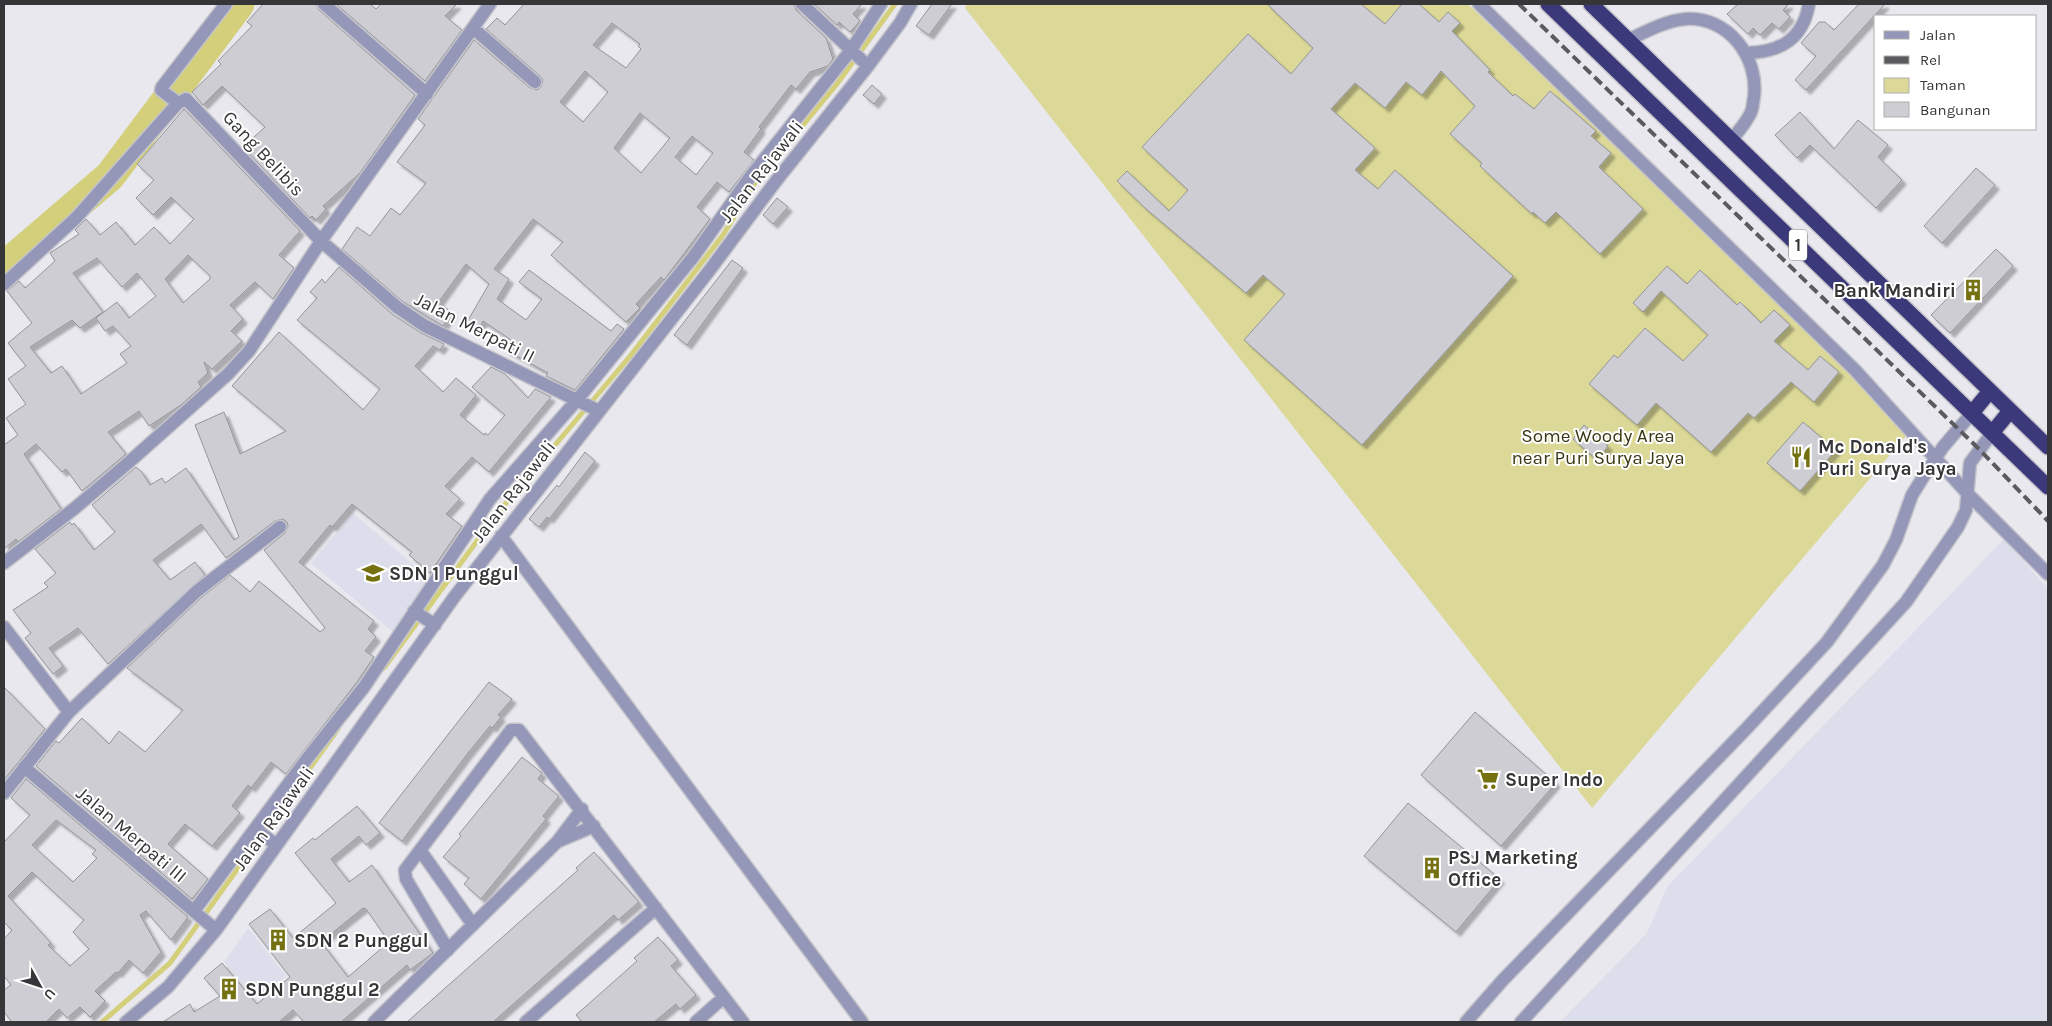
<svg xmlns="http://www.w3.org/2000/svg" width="2052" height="1026" viewBox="0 0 2052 1026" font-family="Karla,sans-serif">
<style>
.built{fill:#dddeec}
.green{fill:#dcd998}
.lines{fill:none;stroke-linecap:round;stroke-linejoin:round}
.stream{stroke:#d4cf7a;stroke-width:5}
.river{stroke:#d4cf7a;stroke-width:31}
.building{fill:#cdcdd3;stroke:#94959a;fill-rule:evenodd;filter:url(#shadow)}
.minor-casing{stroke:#c4c4ca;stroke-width:15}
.highway-casing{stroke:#c4c4ca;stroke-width:18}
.minor{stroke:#9497b8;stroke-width:12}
.highway{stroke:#3b397a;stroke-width:15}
.rail{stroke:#5b5b5e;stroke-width:4;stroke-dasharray:10 5;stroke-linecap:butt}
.labels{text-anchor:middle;stroke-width:4;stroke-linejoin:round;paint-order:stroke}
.shield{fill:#fff;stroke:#727274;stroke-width:1}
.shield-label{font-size:18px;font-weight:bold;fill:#363638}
.street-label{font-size:19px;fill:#363638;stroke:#fff}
.poi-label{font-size:19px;font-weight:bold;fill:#363638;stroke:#fff;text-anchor:start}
.park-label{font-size:19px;fill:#3a3813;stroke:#fff}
</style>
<defs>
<filter id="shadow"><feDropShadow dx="4.5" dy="4.5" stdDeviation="1" flood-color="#0004"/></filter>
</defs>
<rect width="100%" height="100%" fill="#e8e8ee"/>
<path class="built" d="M353,513L435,583L393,632L311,563Z
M2004,539L2048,589V1022H1560L1647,933L1667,887Z
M248,928L286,976L258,999L224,962Z"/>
<path class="green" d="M967,4H1468L1910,431L1592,808L965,8Z"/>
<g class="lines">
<path class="stream" d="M384,668L496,515L631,355L723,235L755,183L837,84L895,4
M102,1022L170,963L338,729"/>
<path class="river" d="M4,267L110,176L239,4"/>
</g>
<path class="building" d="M263,4H316L319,10L415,95L360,173L323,206L326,209L316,220L312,216L310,218L243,147L265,127L222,86L203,105L192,92L221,64L218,61L252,26L247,22Z
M336,4H370L376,9L381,4H457L445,16L462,30L425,81Z
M524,4H794L796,10L826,38L833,59L828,66L810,72L796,89L791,85L759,127L761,129L744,152L754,160L729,192L717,182L697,207L710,219L664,280L661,277L636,304L640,308L626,322L551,255L563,242L533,219L494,269L509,279L497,299L526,320L542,299L519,282L529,270L611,331L617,324L624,329L575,390L546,376L548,373L504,349L511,340L483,321L479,329L467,322L489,284L466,264L438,303L452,312L443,326L402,301L342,249L357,227L370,236L391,208L400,215L426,183L397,162L425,125L418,119L474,40L530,88L537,90L541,87L543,80L540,76L486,29L497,18L505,25ZM612,23L640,44L638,46L641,49L626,68L593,45ZM585,71L608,92L583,122L560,102ZM640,113L670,138L641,173L614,148ZM692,136L713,153L696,175L675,157Z
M814,4H862L853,14L860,21L850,32L839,22L837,25Z
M932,4H952L929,35L916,26Z
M1267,4H1361L1385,24L1402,4H1419L1439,22L1448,12L1460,23L1452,31L1490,70L1488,72L1513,96L1515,94L1534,109L1550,91L1596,131L1591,136L1611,153L1599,167L1643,209L1600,254L1556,212L1545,223L1533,212L1532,214L1480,166L1482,163L1450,134L1475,106L1441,71L1422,95L1406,82L1385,108L1355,83L1331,109L1375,148L1355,170L1378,189L1395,170L1513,276L1362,445L1244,340L1285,294L1263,275L1246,293L1145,208L1117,181L1127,171L1169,211L1188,190L1142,147L1248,34L1291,74L1313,48Z
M1738,4H1789L1783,10L1790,17L1779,29L1772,23L1760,35L1753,28L1748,34L1727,14Z
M1859,4H1885L1806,90L1795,80L1816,56L1801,43L1819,22H1825L1834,30Z
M872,85L882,94L874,104L863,95Z
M184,109L300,231L279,255L294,268L273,299L255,282L230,305L243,319L231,331L242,341L212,369L204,362L208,373L198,382L201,387L181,405L149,426L139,411L108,432L126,454L82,491L66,469L62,472L36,444L24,454L61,509L18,542L16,539L4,549V445L18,435L6,418L26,404L8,379L26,366L8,343L32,323L7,291L19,281L25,288L55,261L50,253L79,234L75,230L86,219L100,235L116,222L135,245L154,227L170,244L194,219L171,197L153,215L136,198L154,180L137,164ZM188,255L210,276V279L183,303L165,279ZM97,258L122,287L137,273L156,296L129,318L117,302L96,318L105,331L113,326L131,346L120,354L127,363L81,394L62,366L51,373L30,347L72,320L80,328L103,312L73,273Z
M1800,112L1834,149L1858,120L1888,145L1878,157L1902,180L1876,208L1810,145L1797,158L1775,135Z
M1976,168L1995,185L1942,243L1924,226Z
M777,198L788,207L773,224L763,215Z
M1996,249L2013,266L1950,333L1931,315Z
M732,260L743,268L687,345L674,335Z
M1667,266L1687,284L1700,270L1737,305L1740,302L1761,323L1774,310L1790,325L1774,341L1808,370L1820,356L1839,372L1814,402L1791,382L1754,418L1748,413L1711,452L1656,403L1637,425L1589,384L1614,355L1618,358L1645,328L1683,361L1708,335L1661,291L1643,312L1633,303Z
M339,267L392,314L421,333L444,344L440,350L433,346L415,366L443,392L456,378L476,395L460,415L484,435L485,433L488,435L505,415L472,387L491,367L505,374L528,398L535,389L551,397L489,472L472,457L445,486L460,499L446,514L462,526L430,573L409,555L412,552L352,504L332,527L330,525L299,562L374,621L368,629L376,637L365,651L374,657L357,682L286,774L271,762L251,788L248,785L232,806L240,813L212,846L185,824L168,844L208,879L192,899L36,766L56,741L59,743L82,718L109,744L119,731L145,752L183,710L127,668L202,597L230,575L250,592L259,581L320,632L325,628L264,550L285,533L288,526L287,522L283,519L275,521L226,558L201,524L153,560L170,580L195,562L205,575L108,664L78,628L49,648L63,666L53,674L25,638L31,633L13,610L48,587L44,583L56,573L35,549L70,522L72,525L74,523L94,550L115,532L92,505L136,467L141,471L150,485L162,478L165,483L186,468L234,540L239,537L195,425L224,412L240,454L286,431L232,386L279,332L363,410L380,389L297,320L317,298L310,292L322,279L325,283Z
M1803,422L1836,450L1800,491L1767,463Z
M1584,425L1608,446L1597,460L1573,439Z
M585,452L595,461L549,519L547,517L539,527L529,519L557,485L559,487Z
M489,682L512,699L498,715L501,717L492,728L490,726L468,753L402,841L379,823Z
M4,687L45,729L4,780Z
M1475,712L1556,783L1501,846L1421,775Z
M522,757L542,773L538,779L559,796L543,816L546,819L481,899L464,884L469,878L443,857L461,836L459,834Z
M26,779L188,917L171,940L146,911L140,915L161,952L143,973L129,960L118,973L116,972L95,991L105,1001L90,1017L80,1007L67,1018L59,1009L46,1022H12L4,1012V990L11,985L4,976V939L12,930L4,922V842L30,815L11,798ZM56,820L96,850L92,854L97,858L73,882L32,845ZM32,872L84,920L73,932L89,949L70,966L48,945L51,943L8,896Z
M1408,803L1500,879L1456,932L1364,856Z
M357,806L380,833L366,845L359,836L331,859L349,882L372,865L433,953L410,970L407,965L341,1022H304L293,1010L279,1022H163L190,1004L194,1012L220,996L204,978L222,963L257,1004L290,977L249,924L270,909L293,938L336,903L295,853L313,838L315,840ZM363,908L366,909L389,942L348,977L321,942Z
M594,852L639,902L618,920L614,915L493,1022H407L578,870L576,868Z
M658,937L678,960L671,966L696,995L680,1009L676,1004L654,1022H582L576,1015L637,961L634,958Z"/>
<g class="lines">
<g class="minor-casing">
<path id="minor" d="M324,4L427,94
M802,4L868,66
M1479,4L1855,370L1967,493L2048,574
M473,28L535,82
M1628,40C1647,31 1665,21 1685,19C1728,16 1759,57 1754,97C1753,101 1753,108 1751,112C1747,122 1738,131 1732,140
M1747,53C1781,52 1803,39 1809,4
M178,103L161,90L162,87L226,4
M4,284L76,218L178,103L186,99L321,241L397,307L425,326L599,411
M501,536L862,1022
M4,563L75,508L128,463L228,374L249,351L321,241L490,4
M414,611L435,625
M4,627L69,712
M24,767L216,930
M4,793L69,712L197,591L280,527
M256,829L276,845
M559,841L594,826
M420,850L473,925
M194,911L306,760L364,687L490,499L577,400L694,256L750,177L851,50L881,4
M448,950L406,879L405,870L511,730H519L743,1022
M126,1022L168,987L216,930L455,596L709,271L776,181L868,66L900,23L911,4
M374,1022L557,842L582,809
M526,1022L656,908
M696,1022L724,997
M1466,1022L1502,981L1747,728L1827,642L1883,565L1896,540L1912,495L1922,479L1943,447L1972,413
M1521,1022L1906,602L1958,527L1966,510L1970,463L1992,433"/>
</g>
<g class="highway-casing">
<path id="highway" d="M1548,4L2048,487
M1591,4L2048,447
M1972,413L1990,391
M1992,433L2010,411"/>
</g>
<use href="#minor" class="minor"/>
<use href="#highway" class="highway"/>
<path class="rail" d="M1519,4L1979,449L2048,521"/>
</g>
<defs>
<g id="building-bare" transform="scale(1.725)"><path d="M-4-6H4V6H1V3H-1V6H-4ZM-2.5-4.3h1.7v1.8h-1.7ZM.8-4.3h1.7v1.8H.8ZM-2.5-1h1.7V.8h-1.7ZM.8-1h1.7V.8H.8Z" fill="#757010" stroke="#fff" stroke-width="2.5" paint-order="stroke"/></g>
<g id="restaurant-bare" transform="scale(1.725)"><path d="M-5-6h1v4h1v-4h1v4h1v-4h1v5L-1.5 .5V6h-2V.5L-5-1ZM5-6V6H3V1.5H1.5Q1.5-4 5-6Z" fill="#757010" stroke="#fff" stroke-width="2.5" paint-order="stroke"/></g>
<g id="school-bare" transform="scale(1.725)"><path d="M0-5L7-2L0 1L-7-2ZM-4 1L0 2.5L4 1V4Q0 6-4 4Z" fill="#757010" stroke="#fff" stroke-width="2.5" paint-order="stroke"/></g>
<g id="supermarket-bare" transform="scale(1.725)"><path d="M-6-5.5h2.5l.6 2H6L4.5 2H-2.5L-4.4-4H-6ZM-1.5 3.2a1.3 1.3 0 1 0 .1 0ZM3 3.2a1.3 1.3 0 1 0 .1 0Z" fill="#757010" stroke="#fff" stroke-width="2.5" paint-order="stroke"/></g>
</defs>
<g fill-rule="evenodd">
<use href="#building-bare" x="1973" y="290"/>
<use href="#restaurant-bare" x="1801" y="457"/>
<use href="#school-bare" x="373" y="573"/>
<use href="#supermarket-bare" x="1488" y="779"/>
<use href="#building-bare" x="1432" y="868"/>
<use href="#building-bare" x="278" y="940"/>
<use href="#building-bare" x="229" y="989"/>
</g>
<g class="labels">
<rect class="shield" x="1789" y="229.5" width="18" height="31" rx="4"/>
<g class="shield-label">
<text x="1798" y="251">1</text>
</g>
<g class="street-label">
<text transform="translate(264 153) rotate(47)" y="7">Gang Belibis</text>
<text transform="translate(761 171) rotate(-52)" y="7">Jalan Rajawali</text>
<text transform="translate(475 327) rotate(27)" y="7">Jalan Merpati II</text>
<text transform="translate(513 491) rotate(-52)" y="7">Jalan Rajawali</text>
<text transform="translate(273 818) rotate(-54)" y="7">Jalan Rajawali</text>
<text transform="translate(132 834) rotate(40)" y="7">Jalan Merpati III</text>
</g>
<g class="poi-label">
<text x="1956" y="297" text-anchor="end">Bank Mandiri</text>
<text x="1818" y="453">Mc Donald's<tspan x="1818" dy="22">Puri Surya Jaya</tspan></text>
<text x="389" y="580">SDN 1 Punggul</text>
<text x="1505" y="786">Super Indo</text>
<text x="1448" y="864">PSJ Marketing<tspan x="1448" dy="22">Office</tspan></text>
<text x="294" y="947">SDN 2 Punggul</text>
<text x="245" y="996">SDN Punggul 2</text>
</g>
<g class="park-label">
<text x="1598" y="442">Some Woody Area<tspan x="1598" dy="22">near Puri Surya Jaya</tspan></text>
</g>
</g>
<rect width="2052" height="1026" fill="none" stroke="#363638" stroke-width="10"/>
<rect x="1874" y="15" width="162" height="115" fill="#ffffff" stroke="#afafaf"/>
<rect x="1884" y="31" width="25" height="8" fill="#9497b8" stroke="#afafaf"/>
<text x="1920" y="40" font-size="15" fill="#363638">Jalan</text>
<rect x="1884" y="56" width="25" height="8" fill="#5b5b5e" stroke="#afafaf"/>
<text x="1920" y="65" font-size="15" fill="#363638">Rel</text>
<rect x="1884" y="78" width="25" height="15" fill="#dcd998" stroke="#afafaf"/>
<text x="1920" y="90" font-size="15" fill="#363638">Taman</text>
<rect x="1884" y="102" width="25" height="15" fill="#cdcdd3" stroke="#afafaf"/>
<text x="1920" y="115" font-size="15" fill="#363638">Bangunan</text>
<g transform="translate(40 986) rotate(130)" stroke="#ffffff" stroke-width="4" paint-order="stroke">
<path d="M0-4L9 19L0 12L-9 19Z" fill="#363638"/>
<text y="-8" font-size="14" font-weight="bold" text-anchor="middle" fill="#363638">U</text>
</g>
</svg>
